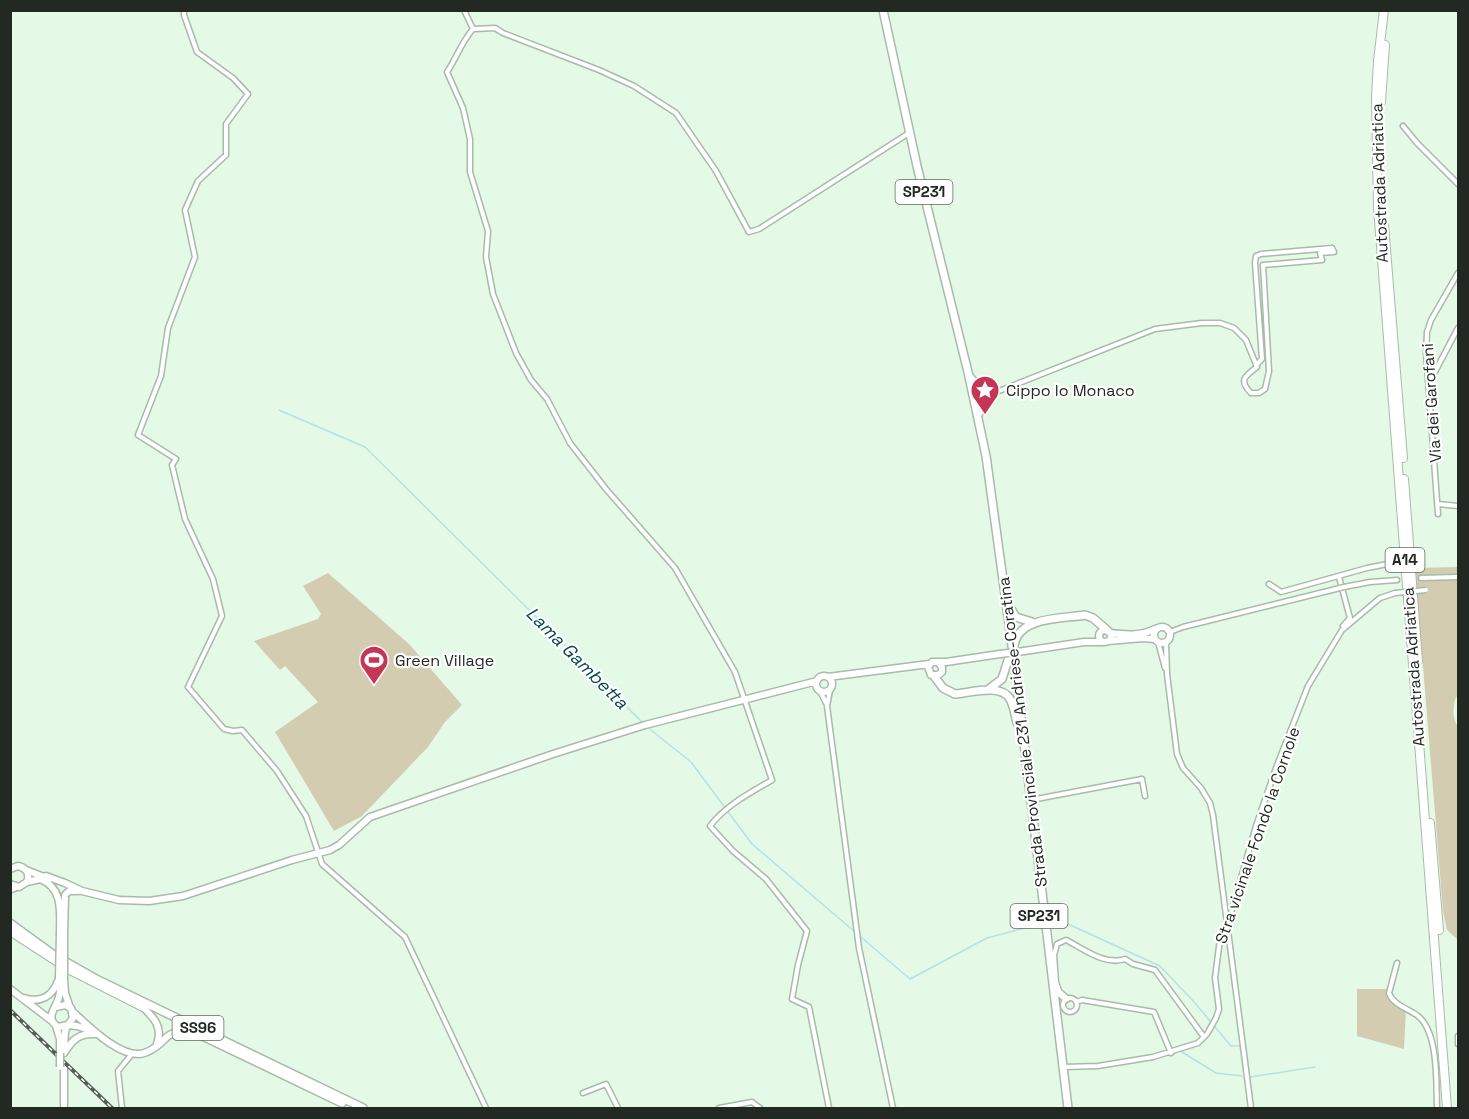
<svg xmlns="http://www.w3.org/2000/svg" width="1469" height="1119" viewBox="0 0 1469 1119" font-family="'Space Grotesk',sans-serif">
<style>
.green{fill:#d4ccb1}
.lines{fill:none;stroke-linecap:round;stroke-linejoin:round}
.stream{stroke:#b6e1e4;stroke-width:1.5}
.street-casing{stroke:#a8bbaa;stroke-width:7}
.secondary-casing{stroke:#a8bbaa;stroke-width:9}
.primary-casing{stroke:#a8bbaa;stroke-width:10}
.highway-casing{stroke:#a8bbaa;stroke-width:10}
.street{stroke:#fff;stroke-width:4}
.secondary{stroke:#fff;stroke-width:6}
.primary{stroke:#fff;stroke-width:7}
.highway{stroke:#fff;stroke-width:8}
.rail-casing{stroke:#535d53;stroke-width:4}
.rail{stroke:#fff;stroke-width:1.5;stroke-dasharray:4.5;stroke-linecap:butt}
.street-bridge-casing{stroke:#a8bbaa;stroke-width:7;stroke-linecap:butt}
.secondary-bridge-casing{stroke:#a8bbaa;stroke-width:9;stroke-linecap:butt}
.street-bridge{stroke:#fff;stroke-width:4}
.secondary-bridge{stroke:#fff;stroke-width:6}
.labels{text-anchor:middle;stroke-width:4.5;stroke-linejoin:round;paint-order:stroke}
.shield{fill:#fff;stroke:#646964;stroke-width:1.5}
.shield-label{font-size:15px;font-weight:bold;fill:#222922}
.street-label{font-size:16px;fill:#222922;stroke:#fff}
.poi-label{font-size:16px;fill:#222922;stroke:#fff;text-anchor:start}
.water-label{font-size:18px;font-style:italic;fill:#08494d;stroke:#fff}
</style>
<rect width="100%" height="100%" fill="#e5f9e7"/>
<path class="green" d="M1458,567V694C1452,702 1452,719 1458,727V940L1447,930L1443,911L1415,568Z
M328,573L409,644L462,705L445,722L428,747L362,816L334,831L275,732L318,702L285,666L280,670L254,641L318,619L321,614L303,586Z
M1357,989H1389L1390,996L1406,1008L1404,1049L1357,1036Z"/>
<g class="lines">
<path class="stream" d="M279,410L365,447L643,723
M646,726L691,762L752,844L855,932
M1049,921L1057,919L1160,966L1195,1003L1231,1046H1240
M861,937L910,979L987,938L1036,925
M1182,1052L1216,1073L1242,1076
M1250,1077L1315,1067"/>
<g class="street-casing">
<path id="street" d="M184,10V15L197,52L233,78L248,94L226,124V155L198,181L185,210L195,257L168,328L161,376L138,435L176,459L172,465L185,519L213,579L222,616L188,687L224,729L233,731L242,730L277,771L306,816L322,864L405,937L486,1108
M464,10L473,29L495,28L503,33L599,70L634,86L676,113L716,171L749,232L759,229L909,133
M473,29C462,41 456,59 447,72L463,108L470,139V172L488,231L486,257L493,294L516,353L531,380L547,399L570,443L606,489L675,568L735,672L772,780C750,793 726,805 710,826L733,851L766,879L807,931L798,965L792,999L809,1007L829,1108
M1403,126L1417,143L1458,184
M1257,364L1262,359L1255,263L1256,256L1261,254L1332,248
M971,376L979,385L992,391
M1429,383L1458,328
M974,399L990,391
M979,416L989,398L999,391L1155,329L1202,323H1220L1234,328L1246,340L1257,367C1245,376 1238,380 1251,393H1259L1265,389L1269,371L1263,265L1322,260L1320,253L1334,252L1332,248
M1438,504L1458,506
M1438,514L1426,353L1427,332L1431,320L1458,273
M1339,577L1350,618L1343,626
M1421,578L1458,577
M1269,584L1281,592L1367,568L1398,562
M1344,587L1370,582L1397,580
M1170,632L1183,627L1340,588
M1158,642L1165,668
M1166,642L1167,674L1177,754L1183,768L1201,788L1210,803L1213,815L1251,1108
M830,690L827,706L859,948L893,1108
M820,691L827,705
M1031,800L1142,779L1145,796
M1397,963L1389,993C1393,1005 1409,1009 1418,1016C1439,1033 1436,1084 1437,1108
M1056,992L1066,1000
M1063 1005a7 7 0 1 1 14 0a7 7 0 1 1-14 0Z
M1068,999L1059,991L1056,982L1054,955L1057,944L1066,940C1084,949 1105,966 1125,959L1133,964L1155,970L1204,1037
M1076,1002L1082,1000L1154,1012L1171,1053
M1458,1036V1044
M1064,1067L1098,1066L1153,1057L1198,1043L1207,1034L1216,1018L1219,1009L1215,978L1220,939L1228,923L1256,826L1276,768L1308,686L1342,630L1380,598L1395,593
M583,1093L606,1084L618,1108
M122,1108L118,1071L132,1054
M719,1108L752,1102L760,1108"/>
</g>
<g class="secondary-casing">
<path id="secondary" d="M1154 635a8 8 0 1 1 16 0a8 8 0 1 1-16 0Z
M1099 636a6 6 0 1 1 12 0a6 6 0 1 1-12 0Z
M1110,633C1126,635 1141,636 1155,629
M1108,641L1143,638L1155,639
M1024,651L1084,642H1102
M938,662L942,667V672L938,675H931L928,667L932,662H946L1000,654
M816 684a8 8 0 1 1 16 0a8 8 0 1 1-16 0Z
M828,677L929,664
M10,869L18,866C27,868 30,874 27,882
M26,870L49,879
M46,876L65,883L82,891L119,900L149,901L183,896L292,860L330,850L339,845L370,817L553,754L645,725L817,681
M10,884L19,887L27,882L40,879C64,888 60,913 60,934
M64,935L65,895L69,891H78
M64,979L65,993L70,1008
M10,989L52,1021
M24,998C40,1003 52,997 58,981
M56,1007L65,1005L71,1008L73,1018L68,1025L58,1027C44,1017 56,1009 59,997C61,991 60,984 59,978
M143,1007C154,1018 163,1027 157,1044
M73,1012C88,1026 125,1063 147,1052C173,1040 160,1027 197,1035
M68,1025L77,1026L89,1030
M56,1026L60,1039V1053
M64,1049L65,1032L67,1026
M64,1053C73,1039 79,1033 96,1034
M64,1108V1067"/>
</g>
<g class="primary-casing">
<path id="primary" d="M883,10L917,166L968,372L986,456L1014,660L1068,1108
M1009,606L1016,617L1032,622
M1014,646C1018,616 1062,619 1085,615L1093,618L1108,631
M934,676L943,688L955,694C970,693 1001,683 1010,699C1014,706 1015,715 1017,723
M989,689L1002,679L1009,657
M10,889L15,887
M10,923L54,955L98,980L363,1108
M190,1030L342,1103"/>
</g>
<g class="highway-casing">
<path id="highway" d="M1384,10L1378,61L1376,97L1378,207L1447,1108
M1381,102L1385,45
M1384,225L1403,458
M1404,479L1418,661
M1430,823L1439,930
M10,931L70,970L143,1007"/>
</g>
<use href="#street" class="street"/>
<use href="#secondary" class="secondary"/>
<use href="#primary" class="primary"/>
<use href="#highway" class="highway"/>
<g class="rail-casing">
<path id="rail" d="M10,1010L112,1108"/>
</g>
<use href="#rail" class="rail"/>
<g class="street-bridge-casing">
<path id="street-bridge" d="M1340,588L1344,587
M1395,593L1426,590"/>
</g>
<g class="secondary-bridge-casing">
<path id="secondary-bridge" d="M1000,654L1024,651
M59,978L60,934
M64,979V935
M60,1053V1067"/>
</g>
<use href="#street-bridge" class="street-bridge"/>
<use href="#secondary-bridge" class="secondary-bridge"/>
</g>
<defs>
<g id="sight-pin" transform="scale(1.5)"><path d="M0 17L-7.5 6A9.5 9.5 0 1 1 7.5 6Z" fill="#c53555" stroke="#fff"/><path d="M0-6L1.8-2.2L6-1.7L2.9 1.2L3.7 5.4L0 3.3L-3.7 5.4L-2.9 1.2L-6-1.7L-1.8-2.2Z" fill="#fff"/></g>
<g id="stadium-pin" transform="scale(1.5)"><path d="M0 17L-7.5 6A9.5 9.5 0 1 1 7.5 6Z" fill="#c53555" stroke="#fff"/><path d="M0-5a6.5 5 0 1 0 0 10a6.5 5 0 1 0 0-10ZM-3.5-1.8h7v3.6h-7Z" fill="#fff"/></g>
</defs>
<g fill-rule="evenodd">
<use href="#sight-pin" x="985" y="390"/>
<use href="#stadium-pin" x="374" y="660"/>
</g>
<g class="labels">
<g class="shield">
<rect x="895.5" y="180" width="57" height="24" rx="4.5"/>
<rect x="1385.5" y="548" width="39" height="24" rx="4.5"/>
<rect x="1010.5" y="904" width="57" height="24" rx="4.5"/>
<rect x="172.5" y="1016" width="51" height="24" rx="4.5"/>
</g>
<g class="shield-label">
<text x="924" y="197">SP231</text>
<text x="1405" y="565">A14</text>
<text x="1039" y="921">SP231</text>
<text x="198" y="1033">SS96</text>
</g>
<g class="street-label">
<text transform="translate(1379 183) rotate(-92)" y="6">Autostrada Adriatica</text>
<text transform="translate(1431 403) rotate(-94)" y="6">Via dei Garofani</text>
<text transform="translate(1413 667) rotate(-94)" y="6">Autostrada Adriatica</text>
<text transform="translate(1022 732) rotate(-97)" y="6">Strada Provinciale 231 Andriese-Coratina</text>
<text transform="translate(1257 835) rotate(-71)" y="6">Stra vicinale Fondo la Cornole</text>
</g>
<g class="poi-label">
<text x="1006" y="396">Cippo lo Monaco</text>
<text x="395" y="666">Green Village</text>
</g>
<g class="water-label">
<text transform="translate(577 658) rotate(45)" y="6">Lama Gambetta</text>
</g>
</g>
<rect width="1469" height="1119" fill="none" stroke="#222922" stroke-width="24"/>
</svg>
